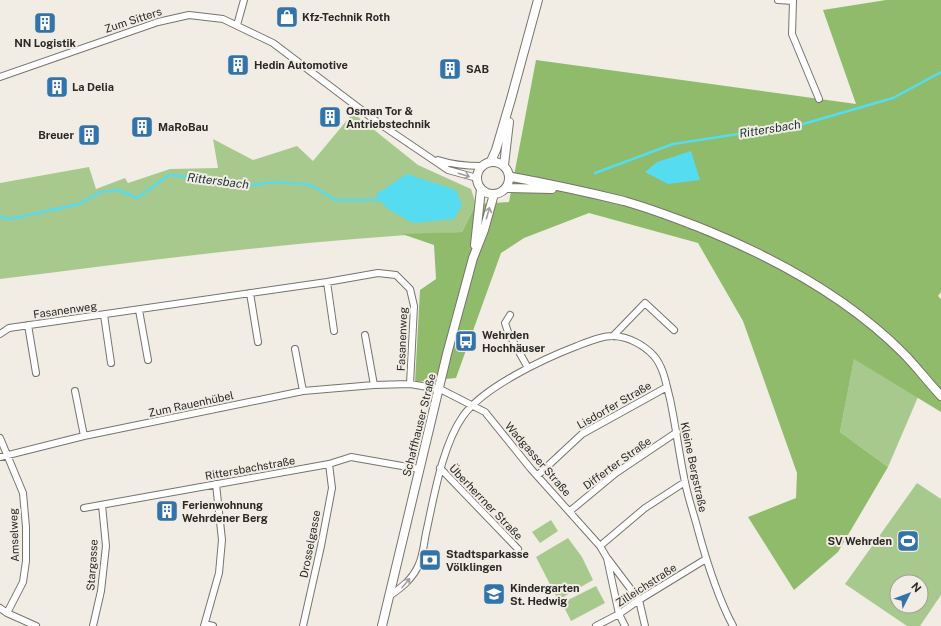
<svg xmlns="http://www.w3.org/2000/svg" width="941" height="626" viewBox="0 0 941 626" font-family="'Public Sans',sans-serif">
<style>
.green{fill:#a8c98e;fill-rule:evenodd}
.forest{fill:#90bb6a}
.water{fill:#55dcf0}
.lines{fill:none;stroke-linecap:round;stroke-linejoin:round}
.stream{stroke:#55dcf0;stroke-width:2.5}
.minor-casing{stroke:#78746d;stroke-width:8}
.tertiary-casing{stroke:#78746d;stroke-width:10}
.minor{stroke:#fff;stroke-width:6}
.tertiary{stroke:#fff;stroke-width:8}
.oneway{stroke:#9f9f9d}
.labels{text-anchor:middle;stroke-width:4;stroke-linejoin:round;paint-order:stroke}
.poi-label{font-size:11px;font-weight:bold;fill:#2a2926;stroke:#f1ede4;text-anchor:start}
.street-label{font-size:11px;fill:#2a2926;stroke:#f1ede4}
.water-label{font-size:12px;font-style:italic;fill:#1e3539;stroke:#f1ede4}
</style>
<rect width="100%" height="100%" fill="#f1ede4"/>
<path class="green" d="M353,113L418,165L471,189L476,204L462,232C307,239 153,260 0,279V183L89,167L96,189L125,178L128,183L170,169L218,168L213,139L253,160L297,146L313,161Z
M854,358L918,397L888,467L840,432Z
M917,483L941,499V595L920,626H907L845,584ZM897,582H921V606H897Z
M551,520L558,531L540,543L532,532Z
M568,538L582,557L593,580L558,600L536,557Z
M596,586L605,603L571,621L562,603Z"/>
<path class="forest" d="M886,0H941V292L938,296L941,299V412L854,359L840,432L888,467L838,552L794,590L748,517L796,498L797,473L743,321L698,243L589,213L524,238L501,253L456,378L415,382L420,290L436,279L434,245L402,234L462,232L476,204L509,202L536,60L856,104L823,10Z"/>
<path class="water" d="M691,151L700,180L668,184L645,172L657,162Z
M407,174L456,190L462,205L454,219L413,223L388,209L375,195Z"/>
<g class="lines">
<path class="stream" d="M595,173L673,144L803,124L893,98L941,72
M0,217L10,219L79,204L100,192L118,190L137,198L169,175L235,181L252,185L274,182L306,184L316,188L335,200H383"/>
<g class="minor-casing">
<path id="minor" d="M778,0L793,1L792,34L819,99
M237,25L244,0
M0,77L158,22L189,15L223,19L273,43L380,124L448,170L477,178
M438,160C453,165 466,166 482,166
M327,282L334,331
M250,293L258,342
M139,310L148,360
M104,315L111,363
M510,315L505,323L508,332L528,368
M28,325L36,373
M0,334L9,328L327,282L378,273L396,275L410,289L414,306L410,384
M365,335L374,385
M613,336L645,303L674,330
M295,349L303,391
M75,391L84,436
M0,438L23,493L26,527V561L23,582L7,613
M0,457L84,436L303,391L374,385L410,384L440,389L485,412L531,469L600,546L607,558L619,614L625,626
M440,468L518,549
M538,475L582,434L667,387
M84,508L329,464L351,457L419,469
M570,511L616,473L677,432
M600,546L645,508L685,482
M608,559L639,600L645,626
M388,597C401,588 413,579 419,564C423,555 424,543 426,533C434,497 442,446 463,416C484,387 543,359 577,346C587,342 603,335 614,336C629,337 644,345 654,356C664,368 666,384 670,399C676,427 679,454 685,482C688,498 694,514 698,530C707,563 717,596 733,626
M0,608L7,613L36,626
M205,624L213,626
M93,626L101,591L106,546L102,505
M204,626L219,573L222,540L216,484
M303,626L321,546L332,488L329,464
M596,626L619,614L639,600L706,559"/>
</g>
<g class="tertiary-casing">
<path id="tertiary" d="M491,161L496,150L511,99L538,0
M477 178a16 16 0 1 1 32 0a16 16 0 1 1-32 0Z
M504,165L509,122
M509,175L512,177C550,184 587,192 624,201C649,208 672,217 696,226C769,255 847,297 903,353C916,366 928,382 941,396
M506,188L552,189
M475,245L481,189
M382,626L447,354L473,258L484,230L494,194"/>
</g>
<use href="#minor" class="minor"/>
<use href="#tertiary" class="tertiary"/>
</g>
<defs><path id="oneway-shaft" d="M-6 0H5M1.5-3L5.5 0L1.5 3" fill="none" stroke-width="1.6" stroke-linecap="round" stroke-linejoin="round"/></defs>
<g class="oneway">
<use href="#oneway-shaft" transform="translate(464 175) rotate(17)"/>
<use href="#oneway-shaft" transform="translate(488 213) rotate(-74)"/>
<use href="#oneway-shaft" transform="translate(406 583) rotate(-49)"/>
</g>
<defs>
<g id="shop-square" transform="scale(1.15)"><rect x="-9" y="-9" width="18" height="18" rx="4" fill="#3273aa" stroke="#f1ede4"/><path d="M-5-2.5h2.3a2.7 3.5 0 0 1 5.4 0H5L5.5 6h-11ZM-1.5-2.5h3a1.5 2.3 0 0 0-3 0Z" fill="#fff"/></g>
<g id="building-square" transform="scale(1.15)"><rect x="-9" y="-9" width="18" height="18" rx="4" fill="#3273aa" stroke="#f1ede4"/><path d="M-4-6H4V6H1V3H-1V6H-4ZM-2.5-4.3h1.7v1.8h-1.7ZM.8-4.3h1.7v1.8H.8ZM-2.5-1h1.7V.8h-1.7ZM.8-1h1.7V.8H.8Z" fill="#fff"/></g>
<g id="bus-square" transform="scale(1.15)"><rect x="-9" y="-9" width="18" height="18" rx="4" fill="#3273aa" stroke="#f1ede4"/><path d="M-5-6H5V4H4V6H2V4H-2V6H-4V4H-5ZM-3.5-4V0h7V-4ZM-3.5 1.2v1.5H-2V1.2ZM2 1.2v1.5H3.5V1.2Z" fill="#fff"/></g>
<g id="stadium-square" transform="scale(1.15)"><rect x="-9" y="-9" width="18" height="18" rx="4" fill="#3273aa" stroke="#f1ede4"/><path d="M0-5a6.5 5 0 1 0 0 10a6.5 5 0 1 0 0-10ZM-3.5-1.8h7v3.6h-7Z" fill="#fff"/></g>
<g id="bank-square" transform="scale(1.15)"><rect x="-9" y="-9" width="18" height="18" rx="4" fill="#3273aa" stroke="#f1ede4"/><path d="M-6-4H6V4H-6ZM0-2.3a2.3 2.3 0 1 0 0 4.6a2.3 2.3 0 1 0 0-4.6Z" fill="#fff"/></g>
<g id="school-square" transform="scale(1.15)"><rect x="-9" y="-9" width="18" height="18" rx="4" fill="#3273aa" stroke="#f1ede4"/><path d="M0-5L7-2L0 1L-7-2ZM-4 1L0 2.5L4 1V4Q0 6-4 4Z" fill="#fff"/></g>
</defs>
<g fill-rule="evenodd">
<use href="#shop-square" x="287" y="17"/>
<use href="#building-square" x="45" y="23"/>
<use href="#building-square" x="238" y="65"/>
<use href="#building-square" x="450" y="69"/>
<use href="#building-square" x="57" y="87"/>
<use href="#building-square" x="330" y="117"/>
<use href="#building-square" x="142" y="127"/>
<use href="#building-square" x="89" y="135"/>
<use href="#bus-square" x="466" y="341"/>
<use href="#building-square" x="167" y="511"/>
<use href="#stadium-square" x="908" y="541"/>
<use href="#bank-square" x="430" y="560"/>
<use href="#school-square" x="494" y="594"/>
</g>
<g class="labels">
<g class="poi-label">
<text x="302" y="21">Kfz-Technik Roth</text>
<text x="45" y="47" text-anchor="middle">NN Logistik</text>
<text x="254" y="69">Hedin Automotive</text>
<text x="466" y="73">SAB</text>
<text x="72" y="91">La Delia</text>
<text x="346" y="115">Osman Tor &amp;<tspan x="346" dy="13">Antriebstechnik</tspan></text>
<text x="158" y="131">MaRoBau</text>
<text x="74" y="139" text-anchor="end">Breuer</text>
<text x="482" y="339">Wehrden<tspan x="482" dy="13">Hochhäuser</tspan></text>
<text x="182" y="509">Ferienwohnung<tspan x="182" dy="13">Wehrdener Berg</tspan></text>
<text x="892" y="545" text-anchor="end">SV Wehrden</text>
<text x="446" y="558">Stadtsparkasse<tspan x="446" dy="13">Völklingen</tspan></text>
<text x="510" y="592">Kindergarten<tspan x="510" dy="13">St. Hedwig</tspan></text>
</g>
<g class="street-label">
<text transform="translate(133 20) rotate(-18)" y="4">Zum Sitters</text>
<text transform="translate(65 310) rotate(-8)" y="4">Fasanenweg</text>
<text transform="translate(402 339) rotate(-88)" y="4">Fasanenweg</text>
<text transform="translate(191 404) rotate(-12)" y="4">Zum Rauenhübel</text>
<text transform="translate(614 405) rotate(-30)" y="4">Lisdorfer Straße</text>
<text transform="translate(419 425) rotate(-76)" y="4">Schaffhauser Straße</text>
<text transform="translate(538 459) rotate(49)" y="4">Wadgasser Straße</text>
<text transform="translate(617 463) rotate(-36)" y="4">Differter Straße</text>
<text transform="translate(694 467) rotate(78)" y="4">Kleine Bergstraße</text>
<text transform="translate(250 468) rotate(-10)" y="4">Rittersbachstraße</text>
<text transform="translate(486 502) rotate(46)" y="4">Überherrner Straße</text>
<text transform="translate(14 535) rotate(-92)" y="4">Amselweg</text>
<text transform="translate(310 544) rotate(-79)" y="4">Drosselgasse</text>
<text transform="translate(92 565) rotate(-86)" y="4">Stargasse</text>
<text transform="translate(646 585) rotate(-33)" y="4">Zilleichstraße</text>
</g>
<g class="water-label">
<text transform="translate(770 129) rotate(-9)" y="4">Rittersbach</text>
<text transform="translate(218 181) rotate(7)" y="4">Rittersbach</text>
</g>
</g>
<g transform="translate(909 594) rotate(48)"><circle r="19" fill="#f1ede4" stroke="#a19f98"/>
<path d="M0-3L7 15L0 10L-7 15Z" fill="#3273aa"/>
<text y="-6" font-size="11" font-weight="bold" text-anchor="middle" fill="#2a2926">N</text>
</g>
</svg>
